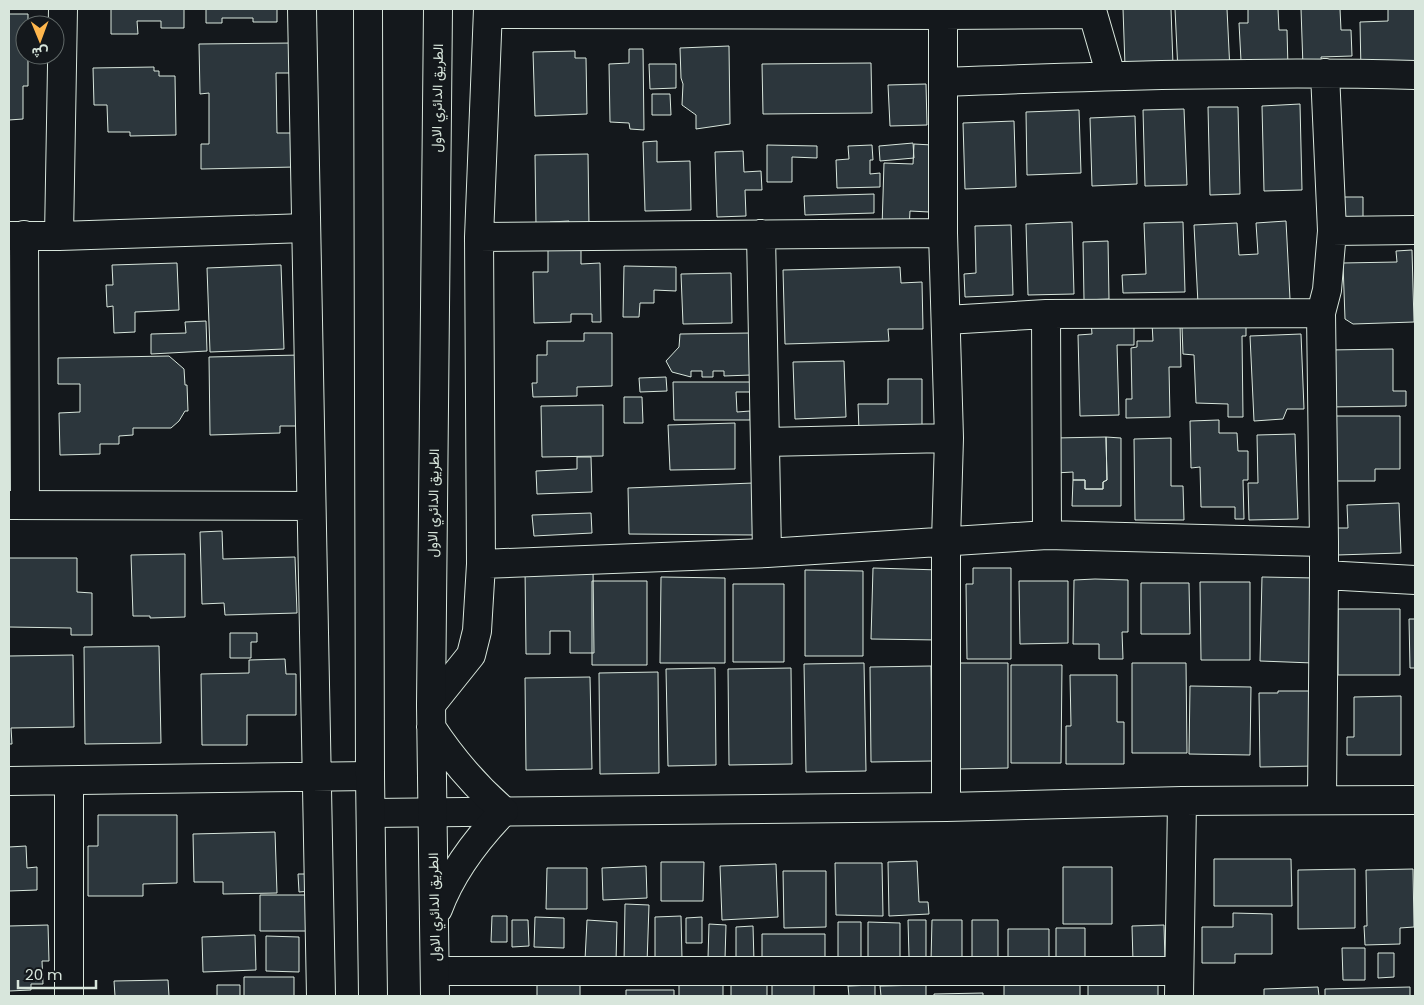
<svg xmlns="http://www.w3.org/2000/svg" width="1424" height="1005" viewBox="0 0 1424 1005" font-family="Poppins,Vazirmatn,sans-serif">
<style>
.building{fill:#2c363c;stroke:#d8e6dc}
.lines{fill:none;stroke-linecap:round;stroke-linejoin:round}
.minor-casing{stroke:#d8e6dc;stroke-width:30}
.major-casing{stroke:#d8e6dc;stroke-width:30}
.minor{stroke:#14181c;stroke-width:28}
.major{stroke:#14181c;stroke-width:28}
.labels{text-anchor:middle;stroke-width:4;stroke-linejoin:round;paint-order:stroke}
.street-label{font-size:14px;fill:#d8e6dc;stroke:#14181c}
</style>
<rect width="100%" height="100%" fill="#14181c"/>
<path class="building" d="M111,9H184V28H161V21H137L138,34H111Z
M206,9H277V22H253V18H222V23H206Z
M1123,9H1171L1173,65L1125,66Z
M1175,9H1227L1230,71L1178,72Z
M1248,9H1278L1279,30H1287L1288,68H1273V60L1241,61L1239,23H1248Z
M1301,9H1340L1341,30H1351L1352,56L1321,57L1322,66L1303,67Z
M1388,9H1415V66H1404V61L1387,62L1361,72L1360,22L1388,21Z
M9,14H28V25H25V55H28V86H23V119L9,120Z
M293,43V73H276L277,133H294L295,167L201,169V144H209V93L200,94L199,44Z
M729,46L730,124L696,129V115L682,105L683,84L681,78L680,48Z
M629,49H643L644,130L630,129L629,123L610,122L609,64L629,63Z
M575,51V58H586L587,114L535,116L533,52Z
M871,63L872,113L763,114L762,64Z
M649,64H676V88L650,89Z
M154,67V71H159V76H175L176,135L130,136V132H108L107,105H94L93,68Z
M926,84L927,125L890,126L888,85Z
M652,94H670L671,115H652Z
M1300,104L1302,190L1264,191L1262,106Z
M1208,107H1238L1240,194L1210,195Z
M1184,109L1187,185L1145,186L1143,110Z
M1079,110L1081,173L1027,175L1026,112Z
M1135,116L1137,184L1092,186L1090,118Z
M1014,121L1016,187L965,189L963,123Z
M657,141V162L690,161L691,210L645,211L643,142Z
M913,143L914,158L880,161L879,146Z
M914,144L932,145L929,212L910,211L909,230L882,228L884,163L913,164Z
M767,145L817,146V158L792,157V182H767Z
M872,145L873,160H870V174L880,173V187L837,188L836,160L849,159L848,146Z
M743,151L744,172L761,171L762,190H745L746,216L717,217L715,152Z
M588,154L589,226H569V221L550,222L551,226H536L535,155Z
M874,194V213L805,215L804,196Z
M1340,197H1363V222L1341,223Z
M1286,221L1290,299L1198,304L1194,225L1237,223L1239,255L1258,254L1256,223Z
M1072,222L1074,294L1028,295L1026,224Z
M1183,222L1185,292L1123,293L1122,275L1146,274L1144,223Z
M1011,225L1013,295L965,297L964,274L976,273L975,226Z
M1108,241L1109,299L1084,300L1083,242Z
M548,250H581V264L600,263L601,322H592V314H571V322L534,323L533,272H548Z
M1412,250L1414,322L1353,324L1345,319L1343,263L1397,262L1396,251Z
M177,263L179,310L135,312V332L114,333L113,306L107,307L106,285H113L112,265Z
M281,265L284,349L210,352L207,268Z
M624,266L676,267V291L654,290V303H640L639,317H623Z
M900,267L901,283L922,282L923,329H888L889,341L785,344L783,270Z
M731,273L732,323L683,324L681,274Z
M1246,317V336H1242L1243,417H1228V404L1196,403L1194,355L1183,354L1182,327Z
M1134,320V345H1117L1119,415L1080,416L1078,335L1092,334L1091,321Z
M206,321L207,351L151,354V334L186,333L185,322Z
M1180,322L1181,367H1169L1170,417L1126,418V399H1132L1131,348L1137,347V341H1153L1152,323Z
M584,333H612V386L577,387V396L533,397L532,383H537V355H547V341H584Z
M750,333L751,375L724,376V371H713V377H702V371H691V377L672,372L666,361L679,347L680,334Z
M1301,334L1304,409H1287L1283,419L1254,421L1250,336Z
M1393,349V391H1406V406L1328,407V350Z
M300,355L301,426H280V433L210,435L209,357Z
M169,356L184,369L185,385H187L188,411H185L179,421L171,428H133V435L119,436V444H100V454L60,455L59,413L80,412V384H58V358Z
M9,359H20L17,406H9Z
M844,361L846,417L795,419L793,362Z
M666,377L667,391L640,392L639,378Z
M888,379H922V429L859,430L858,404H888Z
M673,382H750V392H736L737,412L750,411V420H674Z
M624,397H642L643,423H624Z
M603,405V456L542,457L541,406Z
M1336,416H1400V469H1375V481H1328L1336,467Z
M1219,420V433H1237L1238,451H1248V480H1243L1244,519H1235V507H1201L1200,467L1191,468L1190,421Z
M735,423V469L670,470L668,425Z
M1295,434L1298,519L1249,520L1248,483H1258L1257,435Z
M1106,437L1121,438V506H1072L1073,480H1085V489H1103V482L1107,480Z
M1106,437L1107,480L1103,482V489H1085V480H1073V472L1055,473V438Z
M1171,438V486H1183L1184,520H1135L1134,439Z
M577,457H591L592,492L537,494L536,471L577,469Z
M753,483L755,535L629,534L628,488Z
M1399,503L1401,553L1337,555L1335,528H1348L1347,505Z
M591,513L592,533L534,536L532,515Z
M222,531L223,559L295,557L297,613L225,615L224,603L202,604L200,532Z
M185,554V617L150,618V616H133L131,555Z
M9,558H77V592L92,593V635H71V628L9,627Z
M525,568H593L594,653H570V631H550V654H526Z
M873,568L940,570L938,640L871,639Z
M973,568H1011V659H967L966,584H973Z
M805,570L863,571V656H805Z
M661,577L725,578V663H660Z
M1262,577L1316,578L1313,663L1260,661Z
M1095,579L1128,580V632H1122L1123,659H1099V644H1073L1074,580Z
M592,581H647V665H592Z
M1019,581H1068V643L1020,644Z
M1200,582H1250V660H1201Z
M1141,583H1189L1190,634H1141Z
M733,584H784V662H733Z
M1338,609H1400V675H1338Z
M1409,619H1415V668H1410Z
M230,633H257V642H251V658H230Z
M159,646L161,743L85,744L84,647Z
M73,655L74,727L11,728L12,744H9V656Z
M285,659L286,674H296V715H247V745H202L201,674L249,673V660Z
M864,663L866,771L806,772L804,664Z
M958,663H1008V768L957,769Z
M1132,663H1186L1187,753H1132Z
M1011,665H1062L1061,763H1011Z
M931,666L932,761L871,762L870,667Z
M715,668L716,765L668,766L666,669Z
M791,668L792,764L729,765L728,669Z
M658,672L659,773L600,774L599,673Z
M1070,675H1117V722H1124V764H1066V726H1071Z
M590,677L592,769L526,770L525,678Z
M1190,686L1251,687L1250,755L1189,754Z
M1278,691H1320L1316,766L1260,767L1259,693H1278Z
M1401,696V755H1347V737H1354V697Z
M98,815H177V883L143,884V896H88V846H98Z
M275,832L277,893L223,894V882H194L193,834Z
M26,846L27,868L37,867V890L9,891V847Z
M1214,859H1291L1292,906H1214Z
M917,861L919,902H928L929,914L889,916L888,862Z
M661,862H704L703,901H661Z
M835,863H882L883,916L836,915Z
M776,864L778,917L722,920L720,866Z
M646,866L647,898L603,900L602,868Z
M1063,867H1112V924H1063Z
M547,868H587V909H546Z
M1355,869V928L1298,929V870Z
M1413,869L1414,927L1400,928V944L1365,945L1364,926H1367L1366,870Z
M783,871H826V927L784,928Z
M298,874H311V891L299,892Z
M260,895H307V931H260Z
M625,904L649,905L647,964L624,963Z
M1233,913L1272,914V954H1235V963H1202V927H1233Z
M492,916H507V942H491Z
M681,916L682,959L655,960V917Z
M535,917L564,918V948L534,947Z
M702,917V943H686V918Z
M512,920H528L529,946L512,947Z
M587,920L617,922L616,962L585,960Z
M908,920H926V957H909Z
M932,920H962V961H931Z
M972,920H998V962H972Z
M838,922H861V959H838Z
M868,922L900,923V959H868Z
M709,924L726,925L725,959L708,958Z
M48,925L49,961H42L43,984H31V990L9,991V926Z
M1164,925L1165,961L1133,962L1132,926Z
M753,926L754,962L736,963V927Z
M1056,928H1085V961H1056Z
M1008,929H1049V965H1008Z
M762,934H825V960H762Z
M255,935L256,970L203,972L202,937Z
M266,936L299,937V972L266,971Z
M1342,948H1365V980H1343Z
M1378,953H1394V977L1378,978Z
M1088,975L1158,976V996H1088Z
M244,977H294V996H244Z
M1004,979H1080V996H1004Z
M168,980L169,996H115L114,981Z
M679,981H723V996H679Z
M731,982H767V996H731Z
M537,983H580V996H537Z
M772,984L814,985V996H772Z
M217,985H240V996H217Z
M875,985V996H849L848,986Z
M926,985V996H881L880,986Z
M1318,987L1319,996H1264V989Z
M1410,987V996H1325V989Z
M626,990H674V996H626Z
M983,993V996H934V994Z"/>
<g class="lines">
<g class="minor-casing">
<path id="minor" d="M302,9L321,996
M489,14L943,15V82C1100,76 1258,71 1415,75
M943,15L1093,14L1111,76
M1325,73L1332,231L1415,230
M943,82V233L949,438L946,541V807
M761,234L767,553
M24,235L25,505
M9,236H59L306,228
M59,236L63,9
M479,237L943,233
M1046,314L1047,535
M946,320L1046,314L1321,313
M765,442L949,438
M9,505L311,506
M1324,542L1321,313L1327,290L1332,231
M481,564L767,553L1047,535L1324,542V575
M431,705L471,655L477,631L481,564L479,237L488,9
M9,781L370,776
M69,781V996
M1322,800L1324,575L1415,580
M371,813L946,807L1182,801L1415,800
M435,971H1179
M1179,996L1182,801"/>
</g>
<g class="major-casing">
<path id="major" d="M368,9L370,776L373,996
M431,727C452,759 475,786 504,811C476,840 452,871 438,909
M435,996L431,705L438,9"/>
</g>
<use href="#minor" class="minor"/>
<use href="#major" class="major"/>
</g>
<g class="labels">
<g class="street-label">
<text transform="translate(437 98) rotate(-89)" y="5">الطريق الدائري الاول</text>
<text transform="translate(433 503) rotate(-89)" y="5">الطريق الدائري الاول</text>
<text transform="translate(434 907) rotate(-91)" y="5">الطريق الدائري الاول</text>
</g>
</g>
<rect width="1424" height="1005" fill="none" stroke="#d8e6dc" stroke-width="20"/>
<g transform="translate(40 40) rotate(179)"><circle r="24" fill="#14181c" stroke="#626a69"/>
<path d="M0-4L9 19L0 12L-9 19Z" fill="#ffb74d"/>
<text y="-8" font-size="14" font-weight="bold" text-anchor="middle" fill="#d8e6dc">ش</text>
</g>
<path d="M18 980v8h78v-8" fill="none" stroke="#d8e6dc" stroke-width="2.5"/>
<text x="25" y="980" font-size="15" fill="#d8e6dc" stroke="#14181c" stroke-width="4" paint-order="stroke">20 m</text>
</svg>
